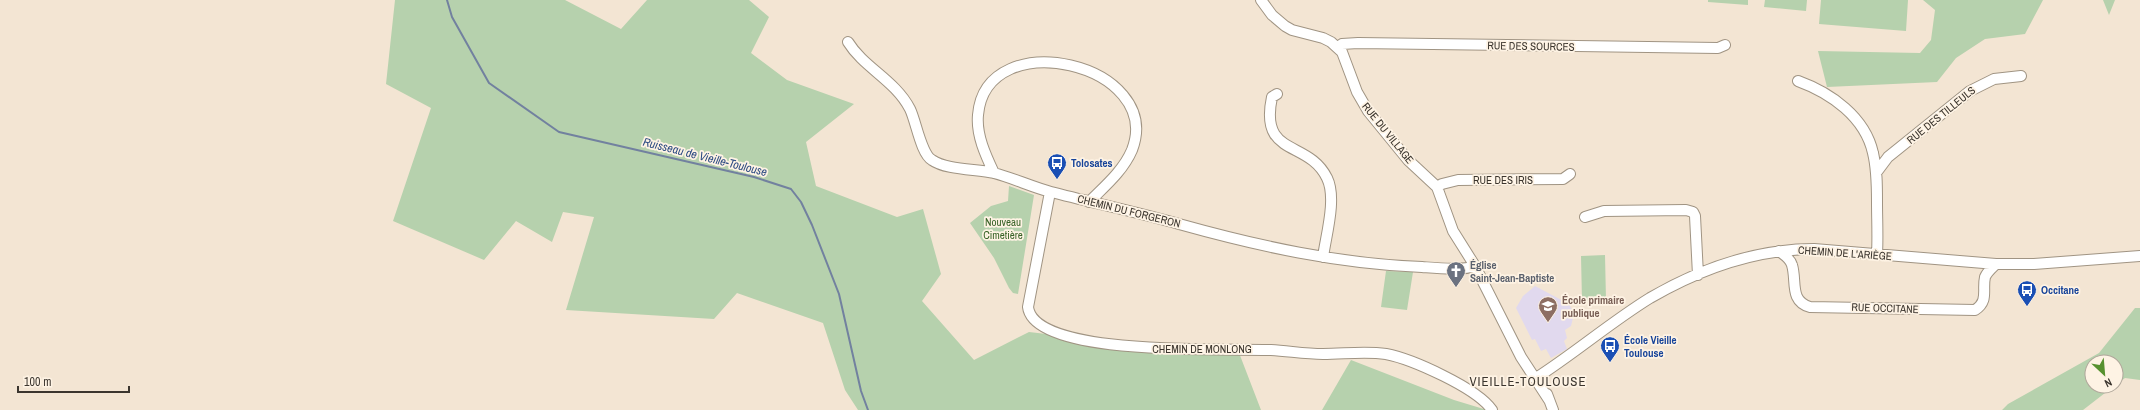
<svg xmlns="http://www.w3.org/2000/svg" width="2140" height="410" viewBox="0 0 2140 410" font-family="'Archivo Narrow',sans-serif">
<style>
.education{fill:#e1d9ee}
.green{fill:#b6d1ad}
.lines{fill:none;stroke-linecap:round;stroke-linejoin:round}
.stream{stroke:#72819f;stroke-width:2}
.minor-casing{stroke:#a09483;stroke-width:12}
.minor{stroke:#fff;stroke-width:10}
.labels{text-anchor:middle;stroke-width:3.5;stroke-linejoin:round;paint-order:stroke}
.street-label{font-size:11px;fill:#3b352e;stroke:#fef3e4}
.transit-label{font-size:11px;font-weight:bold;fill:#164399;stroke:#fef3e4;text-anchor:start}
.park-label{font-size:11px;fill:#376226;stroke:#fef3e4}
.worship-label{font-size:11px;font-weight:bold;fill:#5b616d;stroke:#fef3e4;text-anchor:start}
.education-label{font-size:11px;font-weight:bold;fill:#785e54;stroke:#fef3e4;text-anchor:start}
.water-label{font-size:12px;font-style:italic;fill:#2b4a82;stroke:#fef3e4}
.quarter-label{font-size:13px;letter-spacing:1px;fill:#3b352e;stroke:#fef3e4}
</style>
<rect width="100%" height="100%" fill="#f3e5d3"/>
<path class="education" d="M1535,286L1569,304L1574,314L1571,326L1565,330L1567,338L1564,341L1567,349L1551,358L1546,349L1541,351L1535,339L1532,340L1516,308L1523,296Z"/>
<path class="green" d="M395,0H565L621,29L647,0H749L769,17L751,53L787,80L854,104L806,142L816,186L897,217L923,209L941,274L922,301L974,360L1029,332L1151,346L1236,345L1261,410H858L845,390L823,323L737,293L714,319L566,310L594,217L563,212L552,242L516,221L484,260L393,221L431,108L386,84Z
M1708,0H1748V5L1708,2Z
M1765,0H1807L1806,11L1764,7Z
M1821,0H1908L1906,31L1819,24Z
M1923,0H2043L2025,34L1985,39L1956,58L1937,82L1827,87L1818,51L1920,53L1931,40L1935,10Z
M2103,0H2115L2109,15Z
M1009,186L1034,195L1018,294L1013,293L1009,288L994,258L970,223L991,206L1008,201Z
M1605,255L1606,300L1582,301L1581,256Z
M1386,271L1413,272L1407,310L1381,307Z
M2135,308H2140V380L2125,378L2116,385V362H2092V386H2114L2083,410H2002L2008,404L2099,353Z
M1351,360L1454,400L1487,410H1322Z"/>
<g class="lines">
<path class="stream" d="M447,0L452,17L489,83L559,132L754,177L791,189L801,202L812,225L839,294L861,391L868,410"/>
<g class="minor-casing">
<path id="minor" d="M1261,0L1272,15L1285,26L1292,30L1323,38L1331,42L1342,52L1357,92L1368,111L1408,160L1437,187L1453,231L1475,266L1521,357L1549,400
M848,42C864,68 895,80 910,109C916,121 921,154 932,160C946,170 977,169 994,173C1013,178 1032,187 1051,192C1094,203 1137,212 1179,224C1258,246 1339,264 1422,267C1435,268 1463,271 1475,266
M1338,47L1342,44L1358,43L1718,48L1725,45
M1798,81C1831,93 1865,117 1873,153C1877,169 1877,185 1877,202C1877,219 1878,237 1877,254
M1277,94L1272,97C1259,158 1308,139 1327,178C1337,198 1326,235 1323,257
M994,173C986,156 976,135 978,115C986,22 1165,64 1132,150C1123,171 1105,186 1089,202
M1876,173L1888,157L1970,91L1994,79L2021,76
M1437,187L1442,184L1458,180L1563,179L1570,174
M1050,192L1028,307C1034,358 1232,348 1271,350C1289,351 1305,354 1323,354C1344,354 1365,351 1386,354C1412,359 1477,388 1492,410
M1585,217L1604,211L1686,210L1693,212L1695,216L1698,275
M1779,251C1784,255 1790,258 1792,265C1797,281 1789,301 1810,307L1975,310C1989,301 1982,290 1985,277C1987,272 1992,268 1996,264
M1536,378C1575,353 1611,322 1650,298C1700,269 1756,249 1814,249L1996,264H2034L2140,256
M1547,394L1553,410"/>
</g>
<use href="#minor" class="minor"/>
</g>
<defs>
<g id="bus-pin" transform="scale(1)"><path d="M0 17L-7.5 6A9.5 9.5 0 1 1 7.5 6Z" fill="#1a4fb4" stroke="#fef3e4"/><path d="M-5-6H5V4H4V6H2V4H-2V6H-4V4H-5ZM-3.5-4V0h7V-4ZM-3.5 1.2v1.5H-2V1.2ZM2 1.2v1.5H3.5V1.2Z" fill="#fff"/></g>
<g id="church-pin" transform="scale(1)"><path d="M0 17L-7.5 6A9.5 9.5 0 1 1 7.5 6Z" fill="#6b7280" stroke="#fef3e4"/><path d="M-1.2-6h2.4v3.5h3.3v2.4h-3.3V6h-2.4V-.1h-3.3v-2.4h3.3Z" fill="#fff"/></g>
<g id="school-pin" transform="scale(1)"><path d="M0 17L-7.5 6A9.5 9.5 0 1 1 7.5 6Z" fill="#8d6e63" stroke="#fef3e4"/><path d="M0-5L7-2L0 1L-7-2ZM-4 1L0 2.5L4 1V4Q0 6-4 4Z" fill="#fff"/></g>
</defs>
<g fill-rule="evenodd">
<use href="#bus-pin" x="1057" y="163"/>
<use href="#church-pin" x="1456" y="271"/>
<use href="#bus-pin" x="2027" y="290"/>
<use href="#school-pin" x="1548" y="306"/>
<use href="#bus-pin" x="1610" y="346"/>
</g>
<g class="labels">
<g class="street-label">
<text transform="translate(1531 46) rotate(1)" y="4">RUE DES SOURCES</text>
<text transform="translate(1941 115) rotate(-39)" y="4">RUE DES TILLEULS</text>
<text transform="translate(1388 133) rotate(51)" y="4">RUE DU VILLAGE</text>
<text x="1503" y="184">RUE DES IRIS</text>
<text transform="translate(1129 211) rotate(14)" y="4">CHEMIN DU FORGERON</text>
<text transform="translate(1845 253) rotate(4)" y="4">CHEMIN DE L'ARIÈGE</text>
<text transform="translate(1885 308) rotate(2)" y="4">RUE OCCITANE</text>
<text x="1202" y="353">CHEMIN DE MONLONG</text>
</g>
<g class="transit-label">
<text x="1071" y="167">Tolosates</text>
<text x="2041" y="294">Occitane</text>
<text x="1624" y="344">École Vieille<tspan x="1624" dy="13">Toulouse</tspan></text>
</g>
<g class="park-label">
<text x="1003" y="226">Nouveau<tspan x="1003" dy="13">Cimetière</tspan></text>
</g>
<g class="worship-label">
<text x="1470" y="269">Église<tspan x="1470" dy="13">Saint-Jean-Baptiste</tspan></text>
</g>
<g class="education-label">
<text x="1562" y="304">École primaire<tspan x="1562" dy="13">publique</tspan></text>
</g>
<g class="water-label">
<text transform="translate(705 157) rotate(14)" y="4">Ruisseau de Vieille-Toulouse</text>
</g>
<g class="quarter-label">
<text x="1528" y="386">VIEILLE-TOULOUSE</text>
</g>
</g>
<g transform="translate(2104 374) rotate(154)"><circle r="19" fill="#fef3e4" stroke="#b0a79b"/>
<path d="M0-3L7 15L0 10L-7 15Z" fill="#57912f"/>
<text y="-6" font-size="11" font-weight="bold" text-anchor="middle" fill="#3b352e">N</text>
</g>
<path d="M18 386v6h111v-6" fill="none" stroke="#3b352e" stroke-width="2"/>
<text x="24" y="386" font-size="12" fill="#3b352e" stroke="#fef3e4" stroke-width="3" paint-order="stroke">100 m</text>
</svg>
